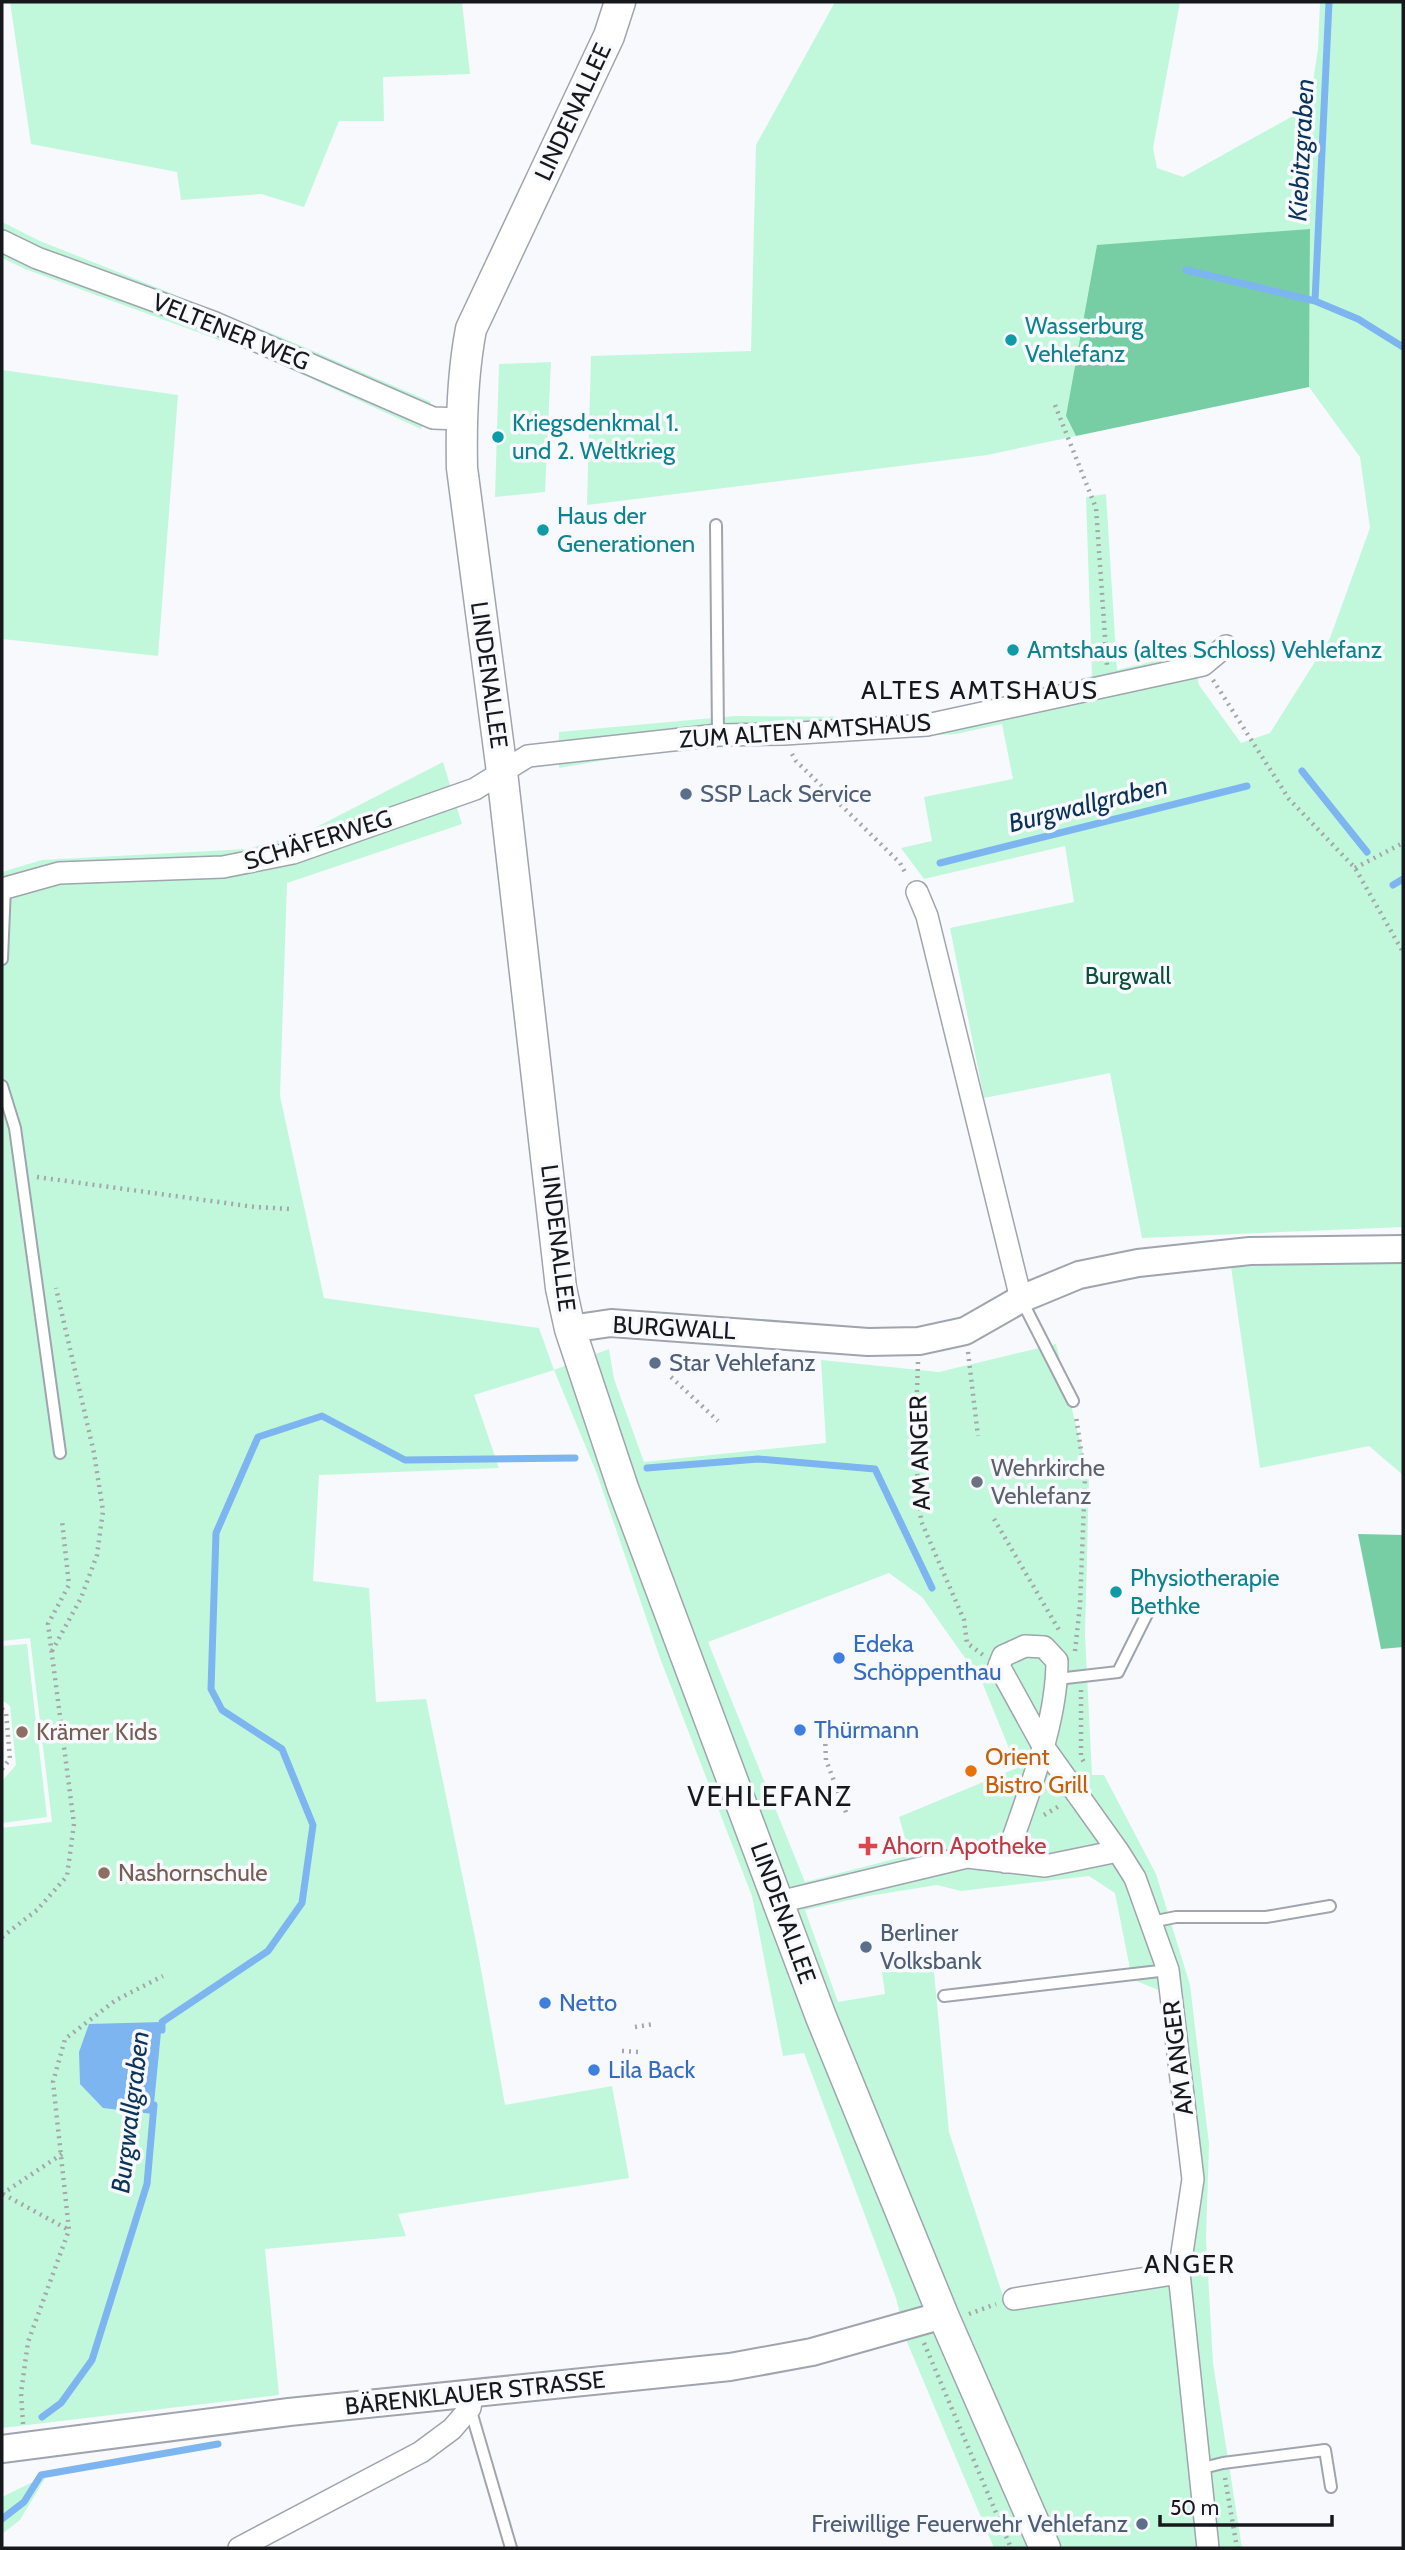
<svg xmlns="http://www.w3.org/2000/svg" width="1405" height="2550" viewBox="0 0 1405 2550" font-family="Cabin,sans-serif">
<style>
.green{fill:#c1f8db;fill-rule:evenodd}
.forest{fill:#77cea4}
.water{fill:#7db5f0}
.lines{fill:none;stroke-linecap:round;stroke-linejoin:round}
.stream{stroke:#7db5f0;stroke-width:7}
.service-casing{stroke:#9fa4ae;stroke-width:14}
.minor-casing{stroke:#9fa4ae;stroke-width:24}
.tertiary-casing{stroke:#9fa4ae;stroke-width:30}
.secondary-casing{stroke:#9fa4ae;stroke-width:33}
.path{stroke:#a4a6aa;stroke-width:4.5;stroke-dasharray:2 5;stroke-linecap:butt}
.service{stroke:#fff;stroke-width:10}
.minor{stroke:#fff;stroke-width:21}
.tertiary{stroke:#fff;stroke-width:26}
.secondary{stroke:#fff;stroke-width:30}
.culture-dot{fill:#0f9aa8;stroke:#f7f9fd;stroke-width:2.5}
.service-dot{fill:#5c6f8a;stroke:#f7f9fd;stroke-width:2.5}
.worship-dot{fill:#6b7280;stroke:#f7f9fd;stroke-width:2.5}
.shop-dot{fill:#3f7fe0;stroke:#f7f9fd;stroke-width:2.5}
.education-dot{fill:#8d6e63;stroke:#f7f9fd;stroke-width:2.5}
.food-dot{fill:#e8710a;stroke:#f7f9fd;stroke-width:2.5}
.health-dot{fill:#e0444e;stroke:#f7f9fd;stroke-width:2.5}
.labels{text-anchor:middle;stroke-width:7;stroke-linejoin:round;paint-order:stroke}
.street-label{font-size:24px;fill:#16181c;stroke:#f7f9fd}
.culture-label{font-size:24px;fill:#0d838f;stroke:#f7f9fd;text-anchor:start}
.service-label{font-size:24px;fill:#4e5e75;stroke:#f7f9fd;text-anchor:start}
.park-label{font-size:24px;fill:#085136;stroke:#f7f9fd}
.worship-label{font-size:24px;fill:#5b616d;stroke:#f7f9fd;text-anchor:start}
.shop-label{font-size:24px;fill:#366cbe;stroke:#f7f9fd;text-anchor:start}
.education-label{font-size:24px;fill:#785e54;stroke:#f7f9fd;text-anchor:start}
.food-label{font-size:24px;fill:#c56008;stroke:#f7f9fd;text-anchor:start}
.health-label{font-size:24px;fill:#be3a42;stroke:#f7f9fd;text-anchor:start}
.water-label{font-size:26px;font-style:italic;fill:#0c345a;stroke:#f7f9fd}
.neighbourhood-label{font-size:26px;letter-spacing:2px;fill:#16181c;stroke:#f7f9fd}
.quarter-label{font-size:28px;letter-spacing:2px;fill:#16181c;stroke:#f7f9fd}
</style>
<rect width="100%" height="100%" fill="#f7f9fd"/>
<path class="green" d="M10,2H462L470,74L383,77L384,121H339L304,207L261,194L181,200L177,172L31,144Z
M835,2H1180L1153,148L1157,168L1183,177L1309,107L1318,49L1320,2H1403V1227L1142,1238L1110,1073L984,1098L950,928L1074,902L1065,846L924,879L901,848L932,841L924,797L1013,779L1002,724L956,734L658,751L559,768V732L735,716L922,717L1092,676L1086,497L1106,494L1117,670L1192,652L1199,685L1241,743L1270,733L1330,638L1370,528L1360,457L1309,387L1310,229L1066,416L1076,436L987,455L587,505L591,356L751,351L756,145Z
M2,222L40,241L276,335L431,402L421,429L260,355L25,269L2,258Z
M551,362L545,492L495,497L499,364Z
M2,370L178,395L158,656L2,639Z
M443,762L462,824L287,883L280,1096L324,1298L539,1328L554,1370L609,1349L614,1379L644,1462L826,1443L821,1360L939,1372L1056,1344L1089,1478L1085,1635L1092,1775H1104L1156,1874L1190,1985L1209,2144L1206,2239L1213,2363L1242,2548H994L907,2342L896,2298L804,2053L783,2056L752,1896L660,1658L597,1474L554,1370L474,1395L499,1468L319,1475L313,1581L369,1588L376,1702L426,1699L477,1947L505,2105L612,2086L629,2178L398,2214L406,2236L265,2249L279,2395L2,2428V1828L52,1822L30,1638L2,1641V872L42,860L247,849L305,833ZM889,1573L922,1597L982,1682L1017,1768L899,1817L910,1855L805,1882L708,1642ZM1089,1876L1115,1893L1132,1979L1163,1992L1183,2172L1167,2284L1007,2308L949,2132L934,1972H882L885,1994L838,2002L805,1910L868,1896L937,1885L961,1891Z
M1403,1261V1475L1369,1446L1260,1468L1231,1267Z
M27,1644L47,1817L2,1823V1781L16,1765L10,1706L2,1700V1646Z
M47,2475L20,2520L2,2534V2497Z"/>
<path class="forest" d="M1310,229L1309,387L1076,436L1066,416L1097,245Z
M1358,1534L1403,1535V1647L1381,1649Z"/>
<path class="water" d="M162,2022L153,2114L103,2108L80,2084L79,2052L89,2024Z"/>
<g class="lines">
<path class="stream" d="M1186,270L1315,301L1358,319L1403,347
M1315,301L1329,2
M1302,771L1367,852
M940,863L1247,786
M1393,885L1403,879
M647,1468L758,1459L875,1469L932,1588
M162,2030V2022L268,1951L302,1903L313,1825L282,1749L222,1710L211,1689L216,1533L258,1437L322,1416L405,1460L575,1458
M42,2417L61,2403L92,2360L147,2184L154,2105
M2,2519L24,2502L41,2475L218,2444"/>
<g class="service-casing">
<path id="service" d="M716,525L718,735
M2,959L5,887
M2,1086L15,1128L60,1453
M1021,1299L1073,1401
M1057,1679L1118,1672L1147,1614
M1151,1922L1176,1917H1266L1330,1906
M944,1996L1168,1970
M470,2408L511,2548
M1199,2469L1223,2463L1325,2450L1331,2487"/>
</g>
<g class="minor-casing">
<path id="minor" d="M2,241L37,258L213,322L433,418L461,419
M2,889L59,873L223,867L293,853L475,789L528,756L718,735L784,734L927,725L1203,665L1226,646
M917,892L927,916L1021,1299
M1005,1862C1025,1800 1057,1727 1057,1661L1044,1647L1025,1646L1003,1656L999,1666L1043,1746L1118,1851L1135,1878L1168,1970L1193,2179L1179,2273L1208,2548
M779,1902L967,1857L1045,1866L1118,1851
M1014,2299L1179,2273
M239,2548L421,2452L452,2429L470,2408L472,2395"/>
</g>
<g class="tertiary-casing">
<path id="tertiary" d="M570,1329L611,1323L868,1342L919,1341L965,1331L1021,1299L1079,1275L1138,1263L1250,1251L1403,1249
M2,2449L289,2412L730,2367L812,2352L943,2315"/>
</g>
<g class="secondary-casing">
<path id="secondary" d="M620,2L609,36L471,329C462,376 461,421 462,468L502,772L561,1288L570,1329L623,1488L821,2017L943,2315L1045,2548"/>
</g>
<path class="path" d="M1055,405L1096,508L1107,665
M1213,680L1289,799L1355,868L1403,952
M792,754L796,761L900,863L906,874
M1355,868L1403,843
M37,1177L255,1207L291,1209
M968,1352L978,1436
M918,1362L915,1447L921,1521L964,1620L967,1643L983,1655
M671,1377L718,1421
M994,1519L1059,1630
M52,1651L81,1598L97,1555L103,1511L94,1453L56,1288
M1075,1651L1080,1605L1085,1478L1076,1416
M1081,1690V1757L1085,1764
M2,1709L6,1712L10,1759L2,1769
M825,1737L826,1760L847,1815
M1044,1815L1061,1805
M2,1937L37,1910L67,1876L74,1824L48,1624L69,1585L62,1521
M635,2027L654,2024
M622,2051L639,2052
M2,2194L62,2154
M3,2194L69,2230
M969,2314L996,2304
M924,2343L1011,2548
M23,2424L21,2393L28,2342L69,2230L53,2082L65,2039L116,2000L163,1976
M1225,2478L1237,2548"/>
<use href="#service" class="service"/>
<use href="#minor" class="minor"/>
<use href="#tertiary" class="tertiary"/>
<use href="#secondary" class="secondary"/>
</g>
<g class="culture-dot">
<circle cx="1011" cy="340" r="7"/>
<circle cx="498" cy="437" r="7"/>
<circle cx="543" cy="530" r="7"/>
<circle cx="1013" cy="650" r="7"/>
<circle cx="1116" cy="1592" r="7"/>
</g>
<g class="service-dot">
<circle cx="686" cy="794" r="7"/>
<circle cx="655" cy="1363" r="7"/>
<circle cx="866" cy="1947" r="7"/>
<circle cx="1142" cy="2524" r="7"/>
</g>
<circle class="worship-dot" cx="977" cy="1482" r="7"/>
<g class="shop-dot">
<circle cx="839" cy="1658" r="7"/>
<circle cx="800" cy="1730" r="7"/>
<circle cx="545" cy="2003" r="7"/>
<circle cx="594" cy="2070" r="7"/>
</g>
<g class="education-dot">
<circle cx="22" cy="1732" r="7"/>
<circle cx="104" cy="1873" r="7"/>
</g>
<circle class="food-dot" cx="971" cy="1771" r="7"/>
<path class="health-dot" d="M864.5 1835.5h7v7h7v7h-7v7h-7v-7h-7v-7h7z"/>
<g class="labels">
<g class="street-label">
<text transform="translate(573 112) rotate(-65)" y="8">LINDENALLEE</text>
<text transform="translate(231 332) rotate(22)" y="8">VELTENER WEG</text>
<text transform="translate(489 675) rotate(82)" y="8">LINDENALLEE</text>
<text transform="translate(805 731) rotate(-4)" y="8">ZUM ALTEN AMTSHAUS</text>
<text transform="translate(318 840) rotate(-17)" y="8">SCHÄFERWEG</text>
<text transform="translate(558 1238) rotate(83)" y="8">LINDENALLEE</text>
<text transform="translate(674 1328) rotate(3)" y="8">BURGWALL</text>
<text transform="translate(920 1453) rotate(-92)" y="8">AM ANGER</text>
<text transform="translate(783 1913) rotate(70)" y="8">LINDENALLEE</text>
<text transform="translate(1178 2058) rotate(-97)" y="8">AM ANGER</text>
<text transform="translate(475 2393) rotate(-6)" y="8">BÄRENKLAUER STRASSE</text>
</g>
<g class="culture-label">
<text x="1025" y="334">Wasserburg<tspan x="1025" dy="28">Vehlefanz</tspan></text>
<text x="512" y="431">Kriegsdenkmal 1.<tspan x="512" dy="28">und 2. Weltkrieg</tspan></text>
<text x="557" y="524">Haus der<tspan x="557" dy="28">Generationen</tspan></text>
<text x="1027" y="658">Amtshaus (altes Schloss) Vehlefanz</text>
<text x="1130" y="1586">Physiotherapie<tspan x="1130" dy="28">Bethke</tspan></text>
</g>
<g class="service-label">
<text x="700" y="802">SSP Lack Service</text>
<text x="669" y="1371">Star Vehlefanz</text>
<text x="880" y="1941">Berliner<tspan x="880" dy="28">Volksbank</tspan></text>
<text x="1128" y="2532" text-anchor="end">Freiwillige Feuerwehr Vehlefanz</text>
</g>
<g class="park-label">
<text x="1128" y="984">Burgwall</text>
</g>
<g class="worship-label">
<text x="991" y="1476">Wehrkirche<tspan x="991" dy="28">Vehlefanz</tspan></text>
</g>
<g class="shop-label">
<text x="853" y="1652">Edeka<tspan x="853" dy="28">Schöppenthau</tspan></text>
<text x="814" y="1738">Thürmann</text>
<text x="559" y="2011">Netto</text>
<text x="608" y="2078">Lila Back</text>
</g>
<g class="education-label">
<text x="36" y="1740">Krämer Kids</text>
<text x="118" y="1881">Nashornschule</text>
</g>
<g class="food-label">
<text x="985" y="1765">Orient<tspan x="985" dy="28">Bistro Grill</tspan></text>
</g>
<g class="health-label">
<text x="882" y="1854">Ahorn Apotheke</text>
</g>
<g class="water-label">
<text transform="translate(1301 150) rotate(-87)" y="9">Kiebitzgraben</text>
<text transform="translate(1088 804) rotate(-14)" y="9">Burgwallgraben</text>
<text transform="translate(130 2112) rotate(-83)" y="9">Burgwallgraben</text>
</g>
<g class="neighbourhood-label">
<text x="980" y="699">ALTES AMTSHAUS</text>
<text x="1190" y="2273">ANGER</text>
</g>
<g class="quarter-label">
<text x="770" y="1806">VEHLEFANZ</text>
</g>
</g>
<rect width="1405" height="2550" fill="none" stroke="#16181c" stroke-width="7"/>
<path d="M1160 2515v10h172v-10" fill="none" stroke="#16181c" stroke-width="3.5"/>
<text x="1170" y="2515" font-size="21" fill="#16181c" stroke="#f7f9fd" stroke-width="5" paint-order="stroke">50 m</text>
</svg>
